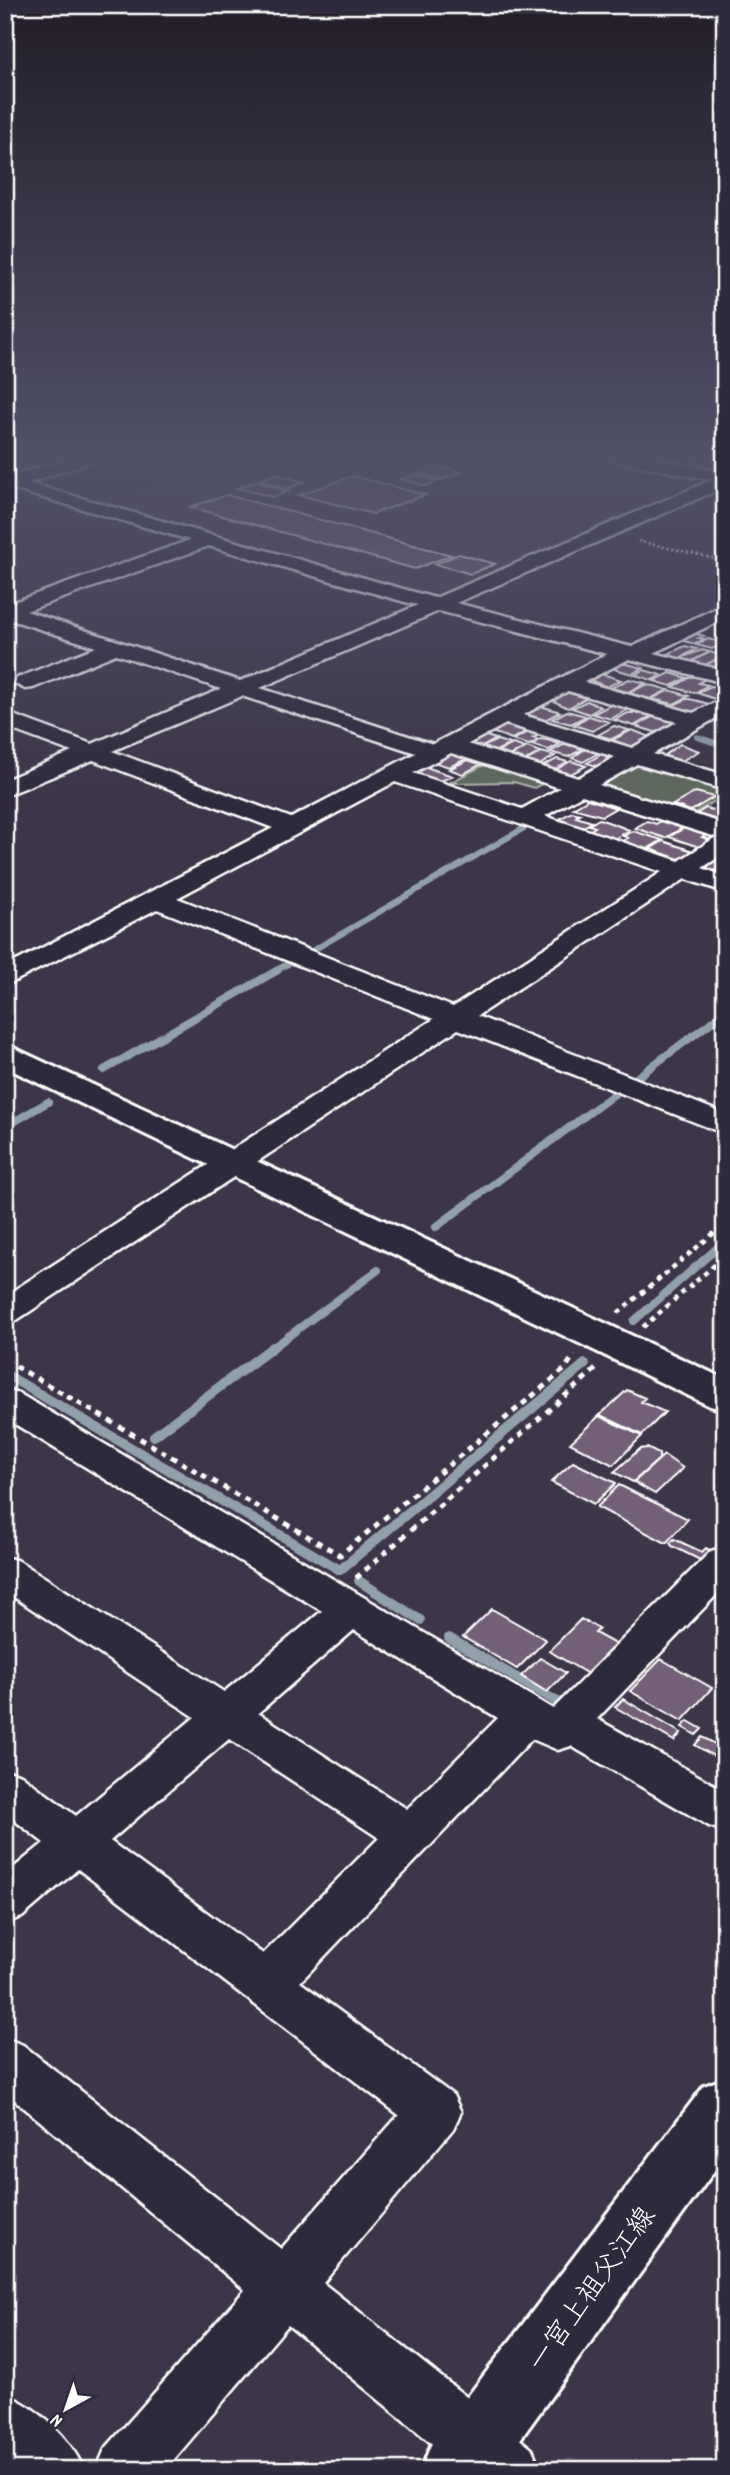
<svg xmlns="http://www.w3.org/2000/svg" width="730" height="2475" viewBox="0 0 730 2475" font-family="Dekko,'Klee One',sans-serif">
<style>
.built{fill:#4d4257}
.green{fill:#5f695d;stroke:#afb4ae;stroke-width:2}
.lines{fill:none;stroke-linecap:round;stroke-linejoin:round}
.stream-far2{stroke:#92a0ac;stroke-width:6}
.stream-far1{stroke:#92a0ac;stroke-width:8}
.stream{stroke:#92a0ac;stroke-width:10}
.building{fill:#735f77;stroke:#fff;stroke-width:2}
.lane-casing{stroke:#fff;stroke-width:5}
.street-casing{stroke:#fff;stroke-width:5}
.secondary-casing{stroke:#fff;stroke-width:6}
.path-far2{stroke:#fff;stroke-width:2.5;stroke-dasharray:2.5 2.5;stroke-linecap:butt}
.path-far1{stroke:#fff;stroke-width:4.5;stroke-dasharray:5 5;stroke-linecap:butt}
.path{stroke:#fff;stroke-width:5;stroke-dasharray:6 6;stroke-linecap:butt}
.lane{fill:#2f2a3d;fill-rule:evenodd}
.street{fill:#2f2a3d;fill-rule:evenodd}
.secondary{fill:#2f2a3d;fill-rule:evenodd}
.labels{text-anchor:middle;stroke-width:5;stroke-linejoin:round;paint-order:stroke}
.near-street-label{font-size:28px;fill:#fff;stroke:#2f2a3d}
</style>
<rect width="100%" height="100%" fill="#3d3549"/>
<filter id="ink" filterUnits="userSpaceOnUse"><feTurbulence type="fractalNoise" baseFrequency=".0143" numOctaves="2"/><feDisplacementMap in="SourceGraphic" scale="14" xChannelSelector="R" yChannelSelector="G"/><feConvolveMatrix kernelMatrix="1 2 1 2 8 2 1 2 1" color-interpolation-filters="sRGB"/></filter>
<g filter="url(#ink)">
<path class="built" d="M238,455H592L717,480L438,599L90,503Z"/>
<path class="green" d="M642,762L725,788V795L689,816L598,787Z
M488,763L546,782L534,788L514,782L449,783Z"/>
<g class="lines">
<path class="stream-far2" d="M697,737L725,746
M310,952L531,824
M275,971L295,960"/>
<path class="stream-far1" d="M104,1070L278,970
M632,1081L725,1012
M5,1127L48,1102
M436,1227L621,1089
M634,1321L725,1241
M271,1349L378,1270"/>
<path class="stream" d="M5,1374L340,1570L585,1364
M154,1436L273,1347
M359,1581L420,1620
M449,1638L566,1707"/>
</g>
<path class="building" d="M706,455L725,456V470L689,464Z
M437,466L462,472L443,479L418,473Z
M275,474L305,482L289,488L259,480Z
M415,475L439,481L426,486L401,479Z
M352,476L425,495L373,514L299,495Z
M255,482L290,491L273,497L237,488Z
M227,495L451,555L415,569L190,507Z
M459,554L495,564L471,574L435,564Z
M691,632L704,636L699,638L704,639L695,644L677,639Z
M708,639L725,643L712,649L696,645Z
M685,646L697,649L678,659L666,655Z
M702,650L710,652L690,662L678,659Z
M710,652L723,656L703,666L690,662Z
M723,656L725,664L716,669L703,666Z
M618,664H627L643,668L632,674L611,668Z
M644,670L661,675L652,680L635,675Z
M670,673L687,678L671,686L654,681Z
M602,674L621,680L607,687L590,680Z
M693,676L705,679L699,683L708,685L694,693L673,687Z
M629,679L646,683L628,692L611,688Z
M645,685L655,686L668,690L650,699L629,693Z
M711,686L725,689V697L715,699L697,693Z
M669,690L689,696L674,704L652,699Z
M566,692L586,698L568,708L551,700Z
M686,699H690L710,704L694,712L672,706Z
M587,701L601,707L589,714L572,708Z
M614,703L633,707L611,719L593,714Z
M541,706L560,712L545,720L525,714Z
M567,711L586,716L571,724L552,719Z
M628,713H639L651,716L634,726L614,720Z
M589,716L609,722L592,731L574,725Z
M652,717L665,719L677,722L658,733L635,726Z
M503,724L527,731L512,739L489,731Z
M614,726L629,730L612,739L598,735Z
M632,730L650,737L632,747L612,740Z
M531,731L541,734L533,738L539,740L529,745L512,740Z
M483,735L496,739L480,748L466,744Z
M541,739L547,740L560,744L549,750L531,745Z
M497,740L510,744L492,753L479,749Z
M513,744L525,748L507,757L495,753Z
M680,744L699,751L678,763L661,758Z
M563,745L574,746L583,749L568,757L550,752Z
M527,747L541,752L521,763L507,758Z
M588,747L602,751L583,762L572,758Z
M542,752L555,756L539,765L526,761Z
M605,752L613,754L607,758L612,759L599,767L587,763Z
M450,754L466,759L449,767L434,762Z
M557,759L568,762L554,770L543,766Z
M468,760L482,764L463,774L449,769Z
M571,761L586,766L567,776L552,772Z
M426,767L452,776L441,781L412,774Z
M696,792L714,797L691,811L673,805Z
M588,799L616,808L602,816L573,808Z
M706,808L725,814V823L722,825L693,816Z
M572,812L580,814L576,817L592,822L580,829L556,821Z
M599,819L619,826L629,830L611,841L587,832L595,827L589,825Z
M662,820L684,827L665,838L635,828L647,821L656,824Z
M686,827L708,834L702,837L710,840L699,847L669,837Z
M633,831L662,840L644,851L620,843L628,838L623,836Z
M663,841L693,851L679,859L650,849Z
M715,859L725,862V877L706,870L709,865H707Z
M627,1390L645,1398L641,1402L665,1412L642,1435L600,1415Z
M599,1416L642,1436L613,1465L570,1443Z
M647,1448L659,1454V1459L633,1482L614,1472L640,1449Z
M664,1455L683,1468L655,1494L634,1482Z
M573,1462L616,1483L594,1504L551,1482Z
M619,1485L688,1519L666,1543L597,1507Z
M674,1539L702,1552L706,1548L715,1553L706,1563L672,1546L670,1543Z
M492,1609L546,1640L517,1669L463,1637Z
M581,1619L599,1629L595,1633L617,1645L588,1674L549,1651Z
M540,1658L566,1673L547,1692L521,1676Z
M661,1659L712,1688L682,1721L630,1691Z
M623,1699L681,1733L674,1741L615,1707Z
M688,1721L702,1729L696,1735L682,1727Z
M702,1737L725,1749L724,1762L695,1745Z"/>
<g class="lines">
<g class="lane-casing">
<path id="lane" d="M667,455H678L670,459Z"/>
</g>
<g class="street-casing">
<path id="street" d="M84,455H111L28,483L435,598L712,480L611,460L603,455H637L725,473V487L456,603L632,647L725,604V618L654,653L725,671V683L629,659L584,682L693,713L725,698V713L653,754L725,775V790L637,764L599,785L725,824V853L702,868L725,876V892L685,879L477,1016L725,1114V1134L458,1029L17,1320L5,1323V1296L434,1019L157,909L5,986V967L273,828L93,760L5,796V780L72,752L5,727V712L92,744L221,689L116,654L33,688L25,689L14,683L17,678L96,647L5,618V605L190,540L5,487V477ZM209,546L405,602L418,605L240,681L26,611ZM439,611L607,654L433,744L260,688ZM568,691L677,722L632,748L523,715ZM242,696L416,753L291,818L112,751ZM506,724L615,757L578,778L468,744ZM451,753L560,788L522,809L413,773ZM395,782L662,872L453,1007L177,898ZM582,795L716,837L679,861L545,816Z
M5,1389L18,1393L553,1709L711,1551L725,1547V1586L597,1719L725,1791V1831L709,1826L571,1746L558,1750L532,1739L300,1982L453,2095L461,2112L453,2129L323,2283L532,2449L541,2470H464L288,2325L165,2470H96L105,2449L245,2290L5,2092V2038L23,2045L281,2249L399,2115L78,1869L22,1917L5,1923V1875L44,1843L5,1813V1770L21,1775L76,1816L195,1717L5,1591V1557L19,1561L224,1692L322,1611L5,1418ZM354,1630L498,1718L407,1809L258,1713ZM229,1739L379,1838L263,1954L110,1841Z
M5,2394C38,2407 70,2437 84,2470H11L5,2464Z"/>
</g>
<g class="secondary-casing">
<path id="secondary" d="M5,1044L725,1379V1410L710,1406L5,1067Z
M725,2078V2156L498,2470H421L431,2445L704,2086Z"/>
</g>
<path class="path-far2" d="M638,541L725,561"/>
<path class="path-far1" d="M618,1313L725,1224
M643,1327L725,1256"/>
<path class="path" d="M5,1360L340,1555L565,1369L574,1355
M356,1578L597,1368"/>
<use href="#lane" class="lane"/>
<use href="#street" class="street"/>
<use href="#secondary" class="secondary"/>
</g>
</g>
<linearGradient id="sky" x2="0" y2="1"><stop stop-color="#221d28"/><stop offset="0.57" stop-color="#51516a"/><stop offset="1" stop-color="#51516a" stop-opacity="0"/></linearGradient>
<rect width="730" height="802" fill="url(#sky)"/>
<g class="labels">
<g class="near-street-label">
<text transform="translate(590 2288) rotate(-54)" y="10">一宮上祖父江線</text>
</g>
</g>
<rect width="730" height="2475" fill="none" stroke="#2f2a3d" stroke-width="28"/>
<rect x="14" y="14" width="702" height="2447" fill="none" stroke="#fff" stroke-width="2.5" filter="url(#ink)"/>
<g transform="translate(66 2409) rotate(220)" stroke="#2f2a3d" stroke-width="5" paint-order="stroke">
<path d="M0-5L12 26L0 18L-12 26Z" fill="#ffffff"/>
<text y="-10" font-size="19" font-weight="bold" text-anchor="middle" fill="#ffffff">N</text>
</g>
</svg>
